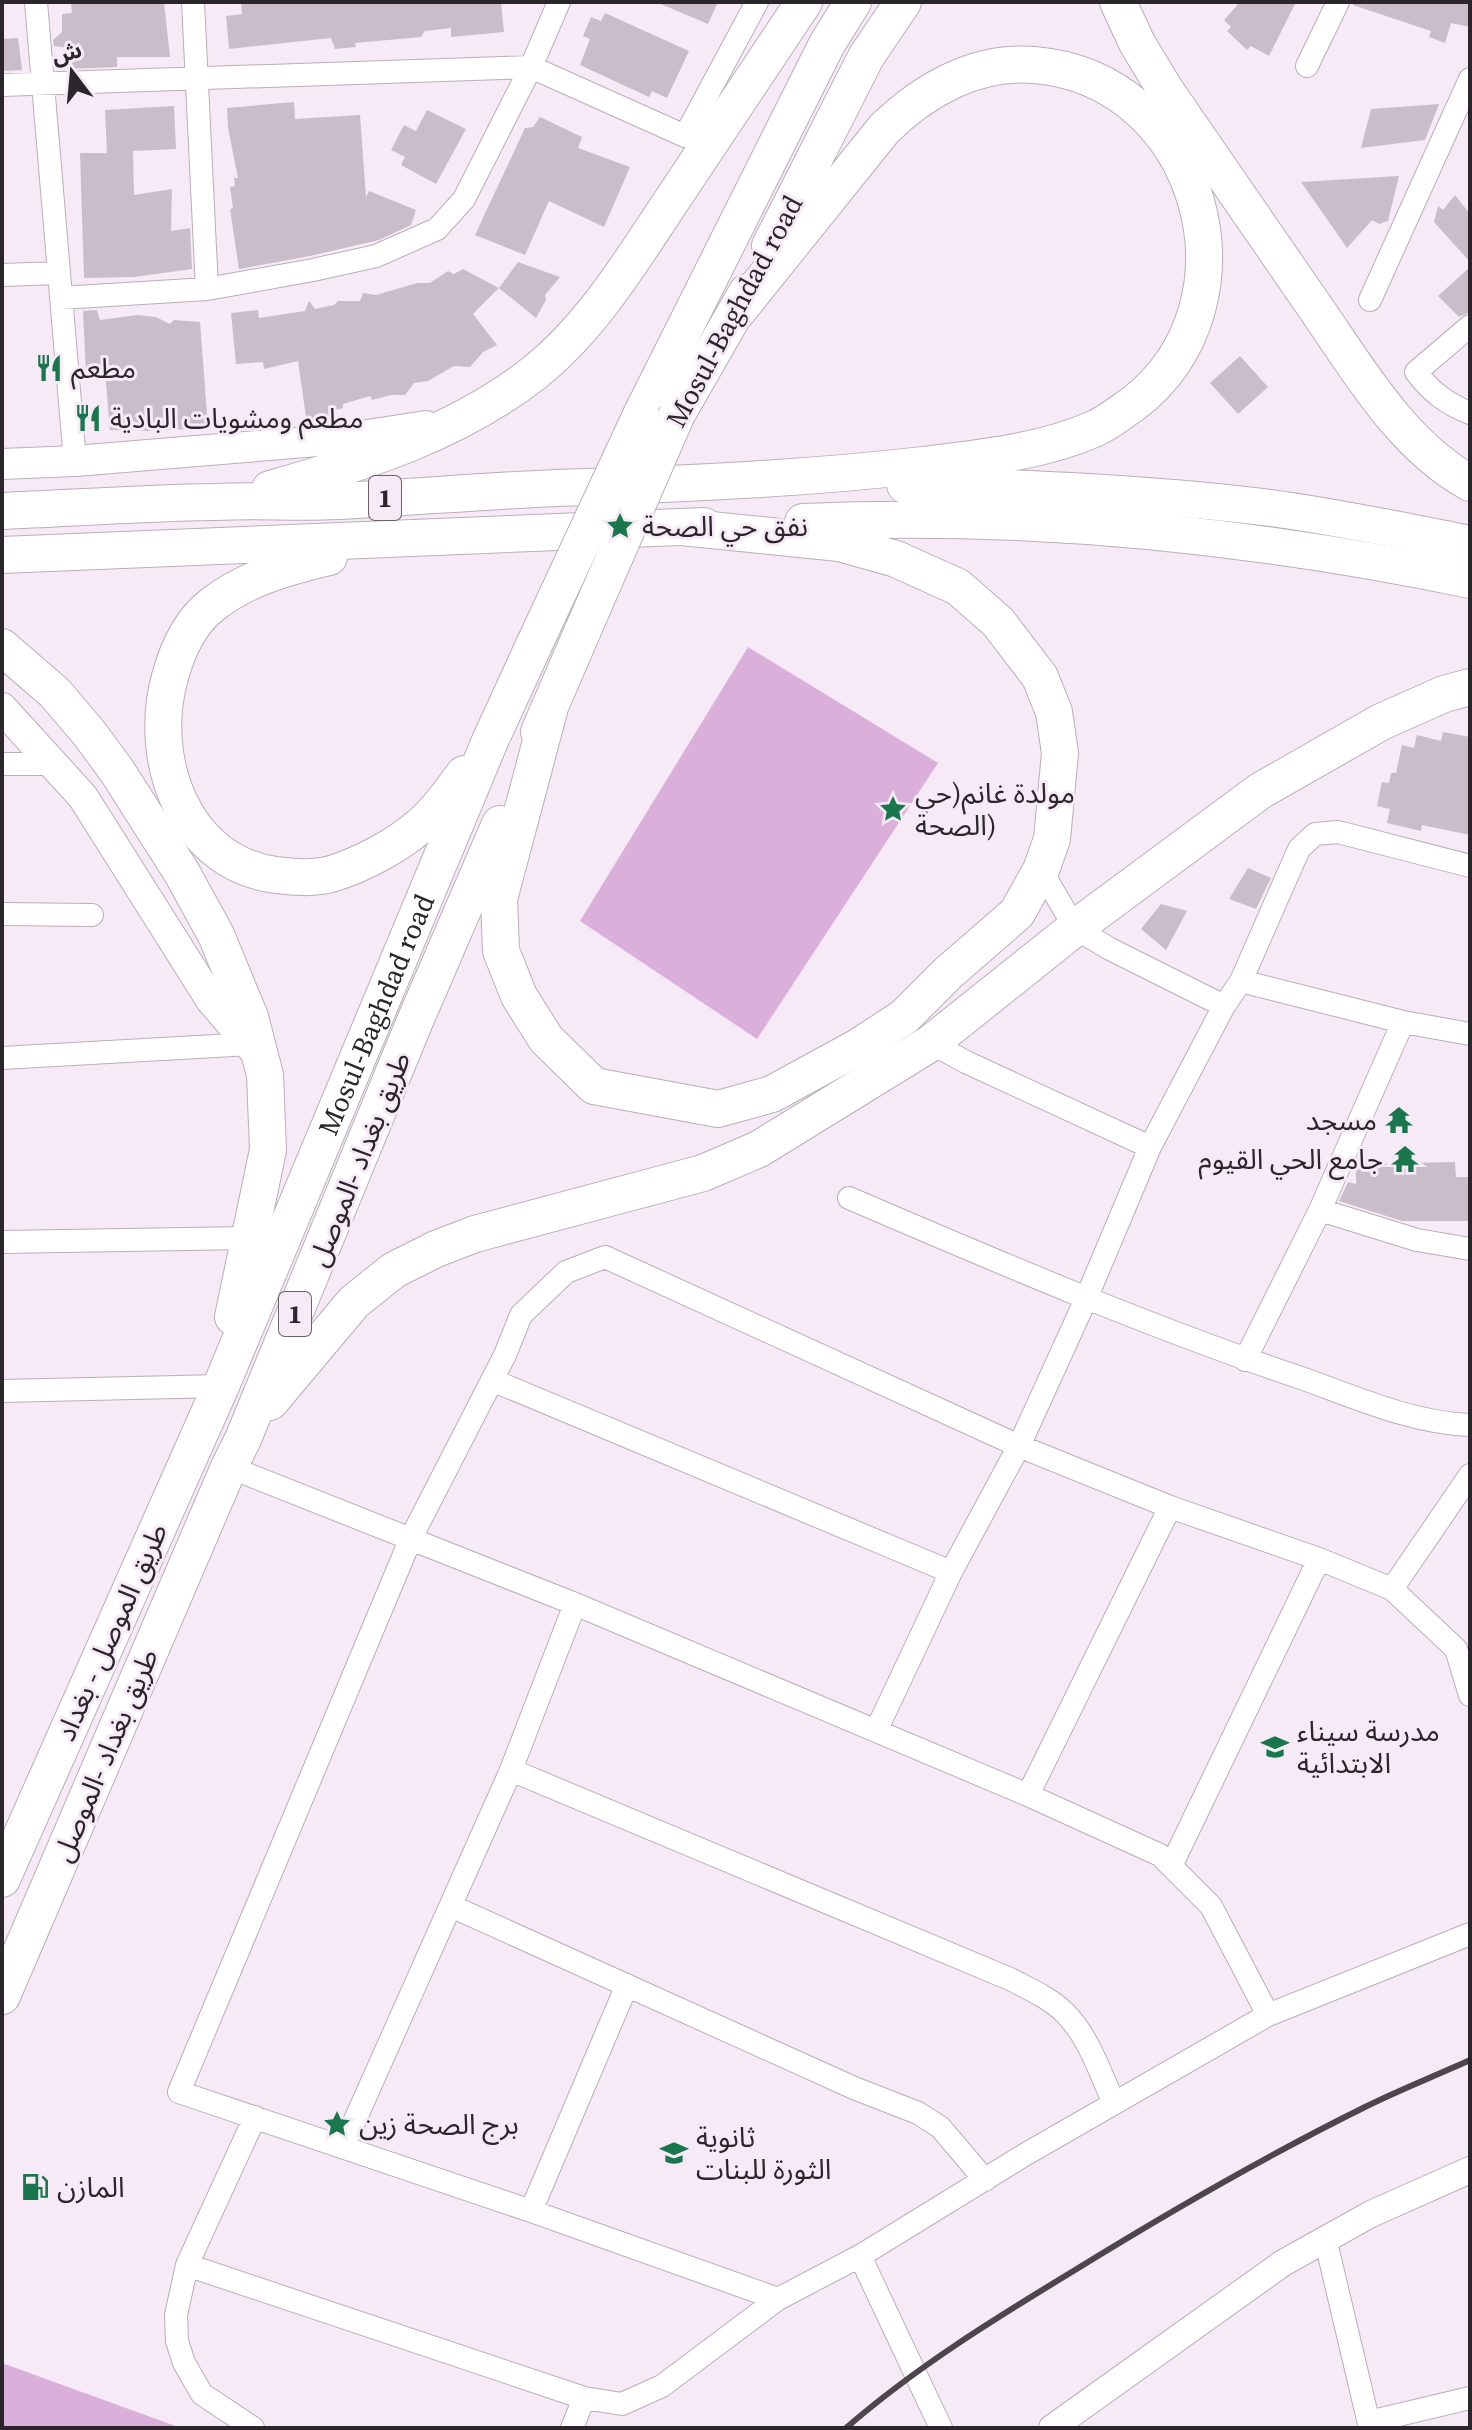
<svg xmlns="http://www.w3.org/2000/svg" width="1472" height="2430" viewBox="0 0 1472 2430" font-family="'Source Serif 4','Noto Sans Arabic',serif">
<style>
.green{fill:#daafda}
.building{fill:#c9bdc9}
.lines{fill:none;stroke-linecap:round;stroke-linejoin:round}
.minor-casing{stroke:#b9aeb9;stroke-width:24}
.tertiary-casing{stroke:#b9aeb9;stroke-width:28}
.secondary-casing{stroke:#b9aeb9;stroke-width:32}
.trunk-casing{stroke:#b9aeb9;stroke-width:38}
.minor{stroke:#fff;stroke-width:22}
.tertiary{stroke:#fff;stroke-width:26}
.secondary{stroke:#fff;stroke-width:30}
.trunk{stroke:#fff;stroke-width:36}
.rail{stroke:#4d474d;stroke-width:6}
.trunk-bridge-casing{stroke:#b9aeb9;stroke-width:38;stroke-linecap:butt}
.trunk-bridge{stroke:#fff;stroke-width:36}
.labels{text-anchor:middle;stroke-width:6;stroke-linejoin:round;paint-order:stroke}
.shield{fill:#f6eaf6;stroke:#686168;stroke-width:2}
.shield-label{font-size:26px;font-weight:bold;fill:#2b262b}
.street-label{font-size:28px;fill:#2b262b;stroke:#f6eaf6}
.poi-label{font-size:28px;fill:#2b262b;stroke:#f6eaf6;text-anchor:start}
</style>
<rect width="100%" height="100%" fill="#f6eaf6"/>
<path class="green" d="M748,647L938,763L757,1039L580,921Z
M2,2363L181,2428H2Z"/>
<path class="building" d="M71,2H164L170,57H117V67L68,69V48L54,46L53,40L62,32V14L72,13Z
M241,2H501L504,32L451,37V28L425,31L421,37L355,43L356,47L335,49L331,38L229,49L226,16L242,14Z
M656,2H718L708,24Z
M1240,2H1296L1269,56L1251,46L1247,50L1227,31L1231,27L1224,20Z
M1353,2H1470V27L1451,23L1445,43L1429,37L1431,31L1353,5Z
M605,13L689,51L667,98L652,91L649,97L580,65L590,39L583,36L591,17L601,21Z
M18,38L22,70L2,71V39Z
M294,102L295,119L360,115L366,197L369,191L416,210L411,225L379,240L310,256L239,269L230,209L233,208L230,187L235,186L234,178H238L228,128L227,108Z
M1439,104L1425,140L1361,148L1371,109Z
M174,106L176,149L133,151L134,195L172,189L171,231L190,228L192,269L134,277L84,278L80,153H107L105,110Z
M427,110L466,129L436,184L401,165L405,157L391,150L404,125L416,131Z
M540,117L582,137L578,148L630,167L604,227L549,201L525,255L475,235L525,128L533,127Z
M1399,176L1388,221L1379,224L1372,220L1347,248L1301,182Z
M1455,195L1470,214V262L1434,222L1438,206L1443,210Z
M518,262L560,277L545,295L546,300L536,318L499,288Z
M1470,267V312L1459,317L1438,296Z
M463,269L499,288L473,314L497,345L483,352L470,367L454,366L428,381L414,383L405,395H391L372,400L370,396L343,404V408L336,410V421L307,424L298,361L264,369L263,362L236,364L231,313L258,310L259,318L305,311L309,301L315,309L334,305L338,301H360L363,293L376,295L417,283H430L448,271L454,274Z
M97,310L100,320L137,315L156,317L170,324L174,320L200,322L208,428L152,431L110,430L105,372L86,373L83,311Z
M1240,356L1268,387L1238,414L1210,383Z
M1443,732L1470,737V835L1422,825L1421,831L1387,823L1390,809L1377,806L1382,782L1389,783L1391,773H1396L1402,745L1414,748L1417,735L1441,741Z
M1248,868L1271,878L1256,909L1229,899Z
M1161,904L1187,911L1166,950L1141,929Z
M1455,1162L1456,1177H1470V1221H1402L1339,1201L1348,1182L1356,1184V1164Z"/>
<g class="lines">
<g class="minor-casing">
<path id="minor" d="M36,2L75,461
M193,2L207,289
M1307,66L1338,2
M2,85L531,67L685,136L757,2
M2,275L59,273
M61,298L207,289L313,270L376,256L437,229L464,199L531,67L559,2
M1370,300L1470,79
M1470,326L1416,372C1431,392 1447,404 1470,413
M2,764H55
M1041,870L1075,928L1110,949L1224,1006
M2,914L92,915
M1241,981L1403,1022L1470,1034
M931,1043L966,1062L1150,1147
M2,1058L251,1044
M849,1198C998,1262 1147,1326 1301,1378C1355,1397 1412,1423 1470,1425
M1320,1210L1417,1240L1470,1249
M2,1242L248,1238
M1245,1360L1320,1210L1403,1022
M492,1380L951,1572
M2,1391L221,1386
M229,1467L575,1604L1028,1795L1160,1855L1211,1906L1268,2015
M1392,1589L1470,1475
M876,1731L951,1572L1019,1446L1086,1299L1150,1147L1224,1006L1241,981L1299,849L1315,834L1338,832L1470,866
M511,1770L1010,1979C1029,1989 1050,1998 1065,2013C1089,2037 1100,2073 1114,2103
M1028,1795L1170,1507
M1172,1864L1319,1559
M451,1906L854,2088L918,2113L940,2127L985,2180
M343,2147L511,1770L575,1604
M531,2211L627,1985
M1325,2238L1370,2428
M860,2256L941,2428
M187,2265L584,2398
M778,2299L531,2211L179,2092L411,1538L505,1355L521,1315L566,1272L605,1257L1019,1446L1170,1507L1319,1559L1392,1589L1456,1649L1470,1695
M1369,2422L1470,2398
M253,2428L202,2394L184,2363L177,2341L176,2315L187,2265L255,2117
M572,2428L584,2398L622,2404L662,2386L778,2299L860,2256L1026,2154L1268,2015L1470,1934"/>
</g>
<g class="tertiary-casing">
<path id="tertiary" d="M1052,2428L1283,2263L1371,2214L1470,2170"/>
</g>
<g class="secondary-casing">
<path id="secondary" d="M2,464L75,461L342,439L426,426
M2,708L83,797L211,1000L259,1056"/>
</g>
<g class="trunk-casing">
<g id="trunk">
<path d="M1118,2L1137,43L1166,91C1213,160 1261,228 1308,297C1354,362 1398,443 1470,483"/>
<path d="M770,246L866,57L903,2"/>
<path d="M677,414L747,292"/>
<path d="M641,415L827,44L853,2"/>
<path d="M905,485C1027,488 1149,493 1271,508C1338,517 1404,531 1470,544"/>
<path d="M270,489C363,463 458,433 534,373C591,328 630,263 670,203C715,136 760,69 804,2"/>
<path d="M2,511C73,508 144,503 215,502C256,500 298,503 339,501C422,497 504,489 587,487C700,483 811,478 923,465C980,458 1043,452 1096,428C1109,422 1121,412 1133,404C1265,303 1202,78 1034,65C976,60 924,90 884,129L737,312"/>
<path d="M803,522C1025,512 1252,535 1470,580"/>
<path d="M2,555L704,526"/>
<path d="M329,557C287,567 246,578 212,605C190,622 177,651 170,677C147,758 183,863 276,875C294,877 313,879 331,874C361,865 397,846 421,825C438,811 451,791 464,774"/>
<path d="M2,647L55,693L89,733L117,771L182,873L216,935L250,1017L265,1075L268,1150L233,1317"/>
<path d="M549,711L499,899L501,951L519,996L546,1039L594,1086L718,1109L772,1094L858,1047L904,1017L948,973L1017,913L1041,870L1052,839L1060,753L1054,712L1040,677L998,622L958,587L896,559L839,543L682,527"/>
<path d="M539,732L583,630"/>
<path d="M270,1402L354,1302L394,1270L436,1249L475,1234L703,1173L759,1149L931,1043L1075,928L1260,791L1381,722L1444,694L1470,687"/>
<path id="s1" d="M2,1879L221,1386L490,741L534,645"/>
<path d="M2,1996L229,1467L243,1439L415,1021L500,824"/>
</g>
</g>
<use href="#minor" class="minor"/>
<use href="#tertiary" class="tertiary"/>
<use href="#secondary" class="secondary"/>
<use href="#trunk" class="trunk"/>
<path class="rail" d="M846,2428C916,2367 996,2318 1075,2270C1169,2212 1266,2156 1365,2107C1399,2090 1435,2076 1470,2060"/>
<g class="trunk-bridge-casing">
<path id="trunk-bridge" d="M583,630L677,414
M534,645L641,415"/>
</g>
<use href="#trunk-bridge" class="trunk-bridge"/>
</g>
<defs>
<g id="restaurant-bare" transform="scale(2.16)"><path d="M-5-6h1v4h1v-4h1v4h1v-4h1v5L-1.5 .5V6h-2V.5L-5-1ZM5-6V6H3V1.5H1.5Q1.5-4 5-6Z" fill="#1a774d" stroke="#f6eaf6" stroke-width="2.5" paint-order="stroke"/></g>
<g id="sight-bare" transform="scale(2.16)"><path d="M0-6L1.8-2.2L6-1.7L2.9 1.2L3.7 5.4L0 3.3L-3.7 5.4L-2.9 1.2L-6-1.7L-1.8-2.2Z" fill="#1a774d" stroke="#f6eaf6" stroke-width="2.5" paint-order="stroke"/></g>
<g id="temple-bare" transform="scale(2.16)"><path d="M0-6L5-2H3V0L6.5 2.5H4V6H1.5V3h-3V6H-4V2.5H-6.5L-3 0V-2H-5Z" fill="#1a774d" stroke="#f6eaf6" stroke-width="2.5" paint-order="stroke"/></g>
<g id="school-bare" transform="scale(2.16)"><path d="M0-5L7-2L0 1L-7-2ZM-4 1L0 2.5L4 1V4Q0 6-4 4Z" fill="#1a774d" stroke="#f6eaf6" stroke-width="2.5" paint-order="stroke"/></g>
<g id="fuel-bare" transform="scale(2.16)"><path d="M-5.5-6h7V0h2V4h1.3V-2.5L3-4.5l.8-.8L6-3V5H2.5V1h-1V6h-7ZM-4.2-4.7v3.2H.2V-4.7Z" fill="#1a774d" stroke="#f6eaf6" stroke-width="2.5" paint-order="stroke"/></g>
</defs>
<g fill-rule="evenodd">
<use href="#restaurant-bare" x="49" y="368"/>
<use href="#restaurant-bare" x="88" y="418"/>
<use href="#sight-bare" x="620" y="526"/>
<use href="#sight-bare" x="893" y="809"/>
<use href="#temple-bare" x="1399" y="1120"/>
<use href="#temple-bare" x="1405" y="1159"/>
<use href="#school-bare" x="1275" y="1747"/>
<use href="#sight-bare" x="337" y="2124"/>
<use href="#school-bare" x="674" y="2153"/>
<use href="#fuel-bare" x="35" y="2187"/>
</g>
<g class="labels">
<g class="shield">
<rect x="369" y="476" width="32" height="44" rx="6"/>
<rect x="279" y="1292" width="32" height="44" rx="6"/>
</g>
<g class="shield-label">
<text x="385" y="507">1</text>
<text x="295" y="1323">1</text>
</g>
<g class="street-label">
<text transform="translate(734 311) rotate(-62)" y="10">Mosul-Baghdad road</text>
<text dy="10" stroke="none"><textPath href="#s1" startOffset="942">Mosul-Baghdad road</textPath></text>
<text transform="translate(359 1159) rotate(-68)" y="10">طريق بغداد -الموصل</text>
<text transform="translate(111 1632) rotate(-66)" y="10">طريق الموصل - بغداد</text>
<text transform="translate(105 1755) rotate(-67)" y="10">طريق بغداد -الموصل</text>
</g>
<g class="poi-label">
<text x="71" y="378">مطعم</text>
<text x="110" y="428">مطعم ومشويات البادية</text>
<text x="642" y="536">نفق حي الصحة</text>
<text x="915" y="803">مولدة غانم(حي<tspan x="915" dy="32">الصحة)</tspan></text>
<text x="1377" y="1130" text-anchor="end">مسجد</text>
<text x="1383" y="1169" text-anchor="end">جامع الحي القيوم</text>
<text x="1297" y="1741">مدرسة سيناء<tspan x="1297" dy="32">الابتدائية</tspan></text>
<text x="359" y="2134">برج الصحة زين</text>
<text x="696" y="2147">ثانوية<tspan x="696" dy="32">الثورة للبنات</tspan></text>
<text x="57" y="2197">المازن</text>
</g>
</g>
<rect width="1472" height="2430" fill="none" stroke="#2b262b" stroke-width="8"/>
<g transform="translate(72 72) rotate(344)" stroke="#f6eaf6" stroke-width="6" paint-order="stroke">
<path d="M0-6L14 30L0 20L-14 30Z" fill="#2b262b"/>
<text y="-12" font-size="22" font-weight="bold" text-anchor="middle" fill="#2b262b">ش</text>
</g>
</svg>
